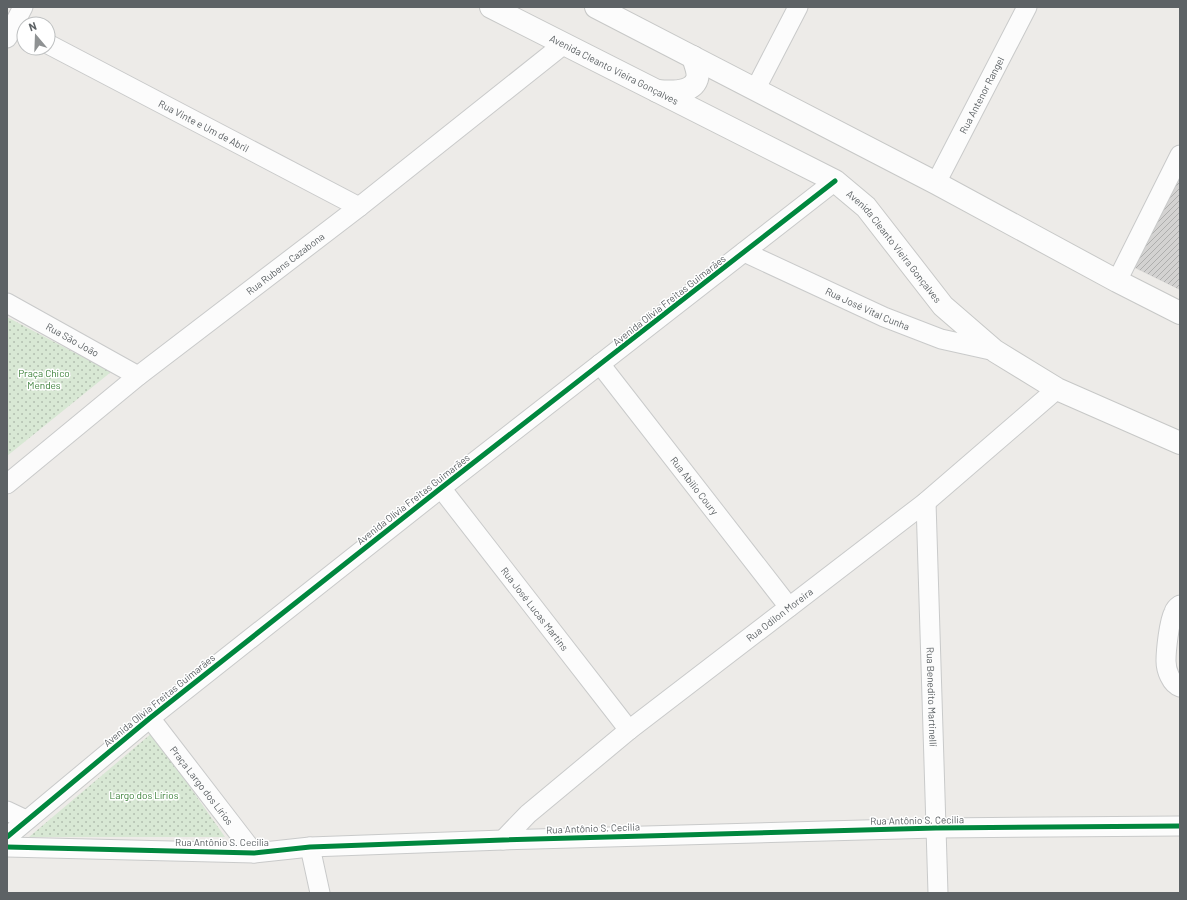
<svg xmlns="http://www.w3.org/2000/svg" width="1187" height="900" viewBox="0 0 1187 900" font-family="Barlow,sans-serif">
<style>
.park{fill:url(#park-dots)}
.building{fill:url(#building-hatch)}
.lines{fill:none;stroke-linecap:round;stroke-linejoin:round}
.minor-casing{stroke:#c9caca;stroke-width:21}
.secondary-casing{stroke:#c7c8c7;stroke-width:24}
.minor{stroke:#fcfcfc;stroke-width:19}
.secondary{stroke:#fcfcfc;stroke-width:22}
.cycleway-casing{stroke:#fff;stroke-width:8}
.cycleway{stroke:#00873e;stroke-width:5}
.labels{text-anchor:middle;stroke-width:3;stroke-linejoin:round;paint-order:stroke}
.street-label{font-size:10px;fill:#5d6265;stroke:#fff}
.park-label{font-size:10px;fill:#3c803a;stroke:#fff}
</style>
<defs>
<pattern id="park-dots" width="8" height="8" patternUnits="userSpaceOnUse"><rect width="8" height="8" fill="#d8e8d4"/><path d="M2 2h.1M6 6h.1" fill="none" stroke="#b2bfb0" stroke-width="1.8" stroke-linecap="round"/></pattern>
<pattern id="building-hatch" width="6" height="6" patternUnits="userSpaceOnUse"><rect width="6" height="6" fill="#d3d2d1"/><path d="M-1 1l2-2M0 6l6-6M5 7l2-2" fill="none" stroke="#aeaead"/></pattern>
</defs>
<rect width="100%" height="100%" fill="#edebe8"/>
<path class="park" d="M7,317L111,372L7,456Z
M152,733L225,837H29Z"/>
<path class="building" d="M1180,170V290L1131,266Z"/>
<g class="lines">
<g class="minor-casing">
<g id="minor">
<path d="M7,38L23,7"/>
<path id="s1" d="M48,44L359,207"/>
<path d="M755,90L798,7"/>
<path id="s2" d="M936,183L1027,7"/>
<path id="s3" d="M744,252L884,317L941,339L995,351"/>
<path d="M1117,281L1180,155"/>
<path id="s4" d="M7,303L138,376"/>
<path id="s5" d="M600,364L789,607"/>
<path id="s6" d="M7,484L138,376L359,207L564,44"/>
<path id="s7" d="M441,488L629,730"/>
<path id="s8" d="M926,502L938,893"/>
<path d="M1180,605C1177,607 1175,609 1174,612C1169,621 1166,651 1166,661C1166,670 1171,684 1180,687"/>
<path id="s9" d="M150,718L254,853"/>
<path d="M7,811L26,820"/>
<path d="M7,837L150,718L441,488L835,181"/>
<path id="s10" d="M503,840L528,814L629,730L926,502L1057,389"/>
<path d="M7,847L254,853L310,847L503,840L936,828L1180,826"/>
<path d="M310,847L320,893"/>
</g>
</g>
<g class="secondary-casing">
<g id="secondary">
<path id="s11" d="M491,7L835,181L866,207L943,306L995,351L1057,389L1180,443"/>
<path d="M596,7L936,183L1117,281L1180,313"/>
<path d="M657,91C669,92 692,94 697,79C699,73 695,64 693,57"/>
</g>
</g>
<use href="#minor" class="minor"/>
<use href="#secondary" class="secondary"/>
<g class="cycleway-casing">
<path id="cycleway" d="M7,837L150,718L441,488L835,181
M7,847L254,853L310,847L503,840L936,828L1180,826"/>
</g>
<use href="#cycleway" class="cycleway"/>
</g>
<g class="labels">
<g class="street-label">
<text dy="4" stroke="none"><textPath href="#s11" startOffset="138">Avenida Cleanto Vieira Gonçalves</textPath></text>
<text dy="4" stroke="none"><textPath href="#s2" startOffset="99">Rua Antenor Rangel</textPath></text>
<text dy="4" stroke="none"><textPath href="#s1" startOffset="176">Rua Vinte e Um de Abril</textPath></text>
<text dy="4" stroke="none"><textPath href="#s11" startOffset="474">Avenida Cleanto Vieira Gonçalves</textPath></text>
<text dy="4" stroke="none"><textPath href="#s6" startOffset="355">Rua Rubens Cazabona</textPath></text>
<text transform="translate(669 300) rotate(-38)" y="4">Avenida Olívia Freitas Guimarães</text>
<text dy="4" stroke="none"><textPath href="#s3" startOffset="136">Rua José Vital Cunha</textPath></text>
<text dy="4" stroke="none"><textPath href="#s4" startOffset="75">Rua São João</textPath></text>
<text dy="4" stroke="none"><textPath href="#s5" startOffset="154">Rua Abilio Coury</textPath></text>
<text transform="translate(413 499) rotate(-38)" y="4">Avenida Olívia Freitas Guimarães</text>
<text dy="4" stroke="none"><textPath href="#s7" startOffset="153">Rua José Lucas Martins</textPath></text>
<text dy="4" stroke="none"><textPath href="#s10" startOffset="357">Rua Odilon Moreira</textPath></text>
<text dy="4" stroke="none"><textPath href="#s8" startOffset="195">Rua Benedito Martinelli</textPath></text>
<text transform="translate(159 700) rotate(-39)" y="4">Avenida Olívia Freitas Guimarães</text>
<text dy="4" stroke="none"><textPath href="#s9" startOffset="85">Praça Largo dos Lírios</textPath></text>
<text transform="translate(917 820) rotate(-1)" y="4">Rua Antônio S. Cecilia</text>
<text transform="translate(593 828) rotate(-2)" y="4">Rua Antônio S. Cecilia</text>
<text x="222" y="846">Rua Antônio S. Cecilia</text>
</g>
<g class="park-label">
<text x="44" y="377">Praça Chico<tspan x="44" dy="12">Mendes</tspan></text>
<text x="144" y="799">Largo dos Lírios</text>
</g>
</g>
<rect width="1187" height="900" fill="none" stroke="#5d6265" stroke-width="16"/>
<g transform="translate(36 36) rotate(341)"><circle r="19" fill="#ffffff" stroke="#bec0c1"/>
<path d="M0-3L7 15L0 10L-7 15Z" fill="#8f9293"/>
<text y="-6" font-size="11" font-weight="bold" text-anchor="middle" fill="#5d6265">N</text>
</g>
</svg>
